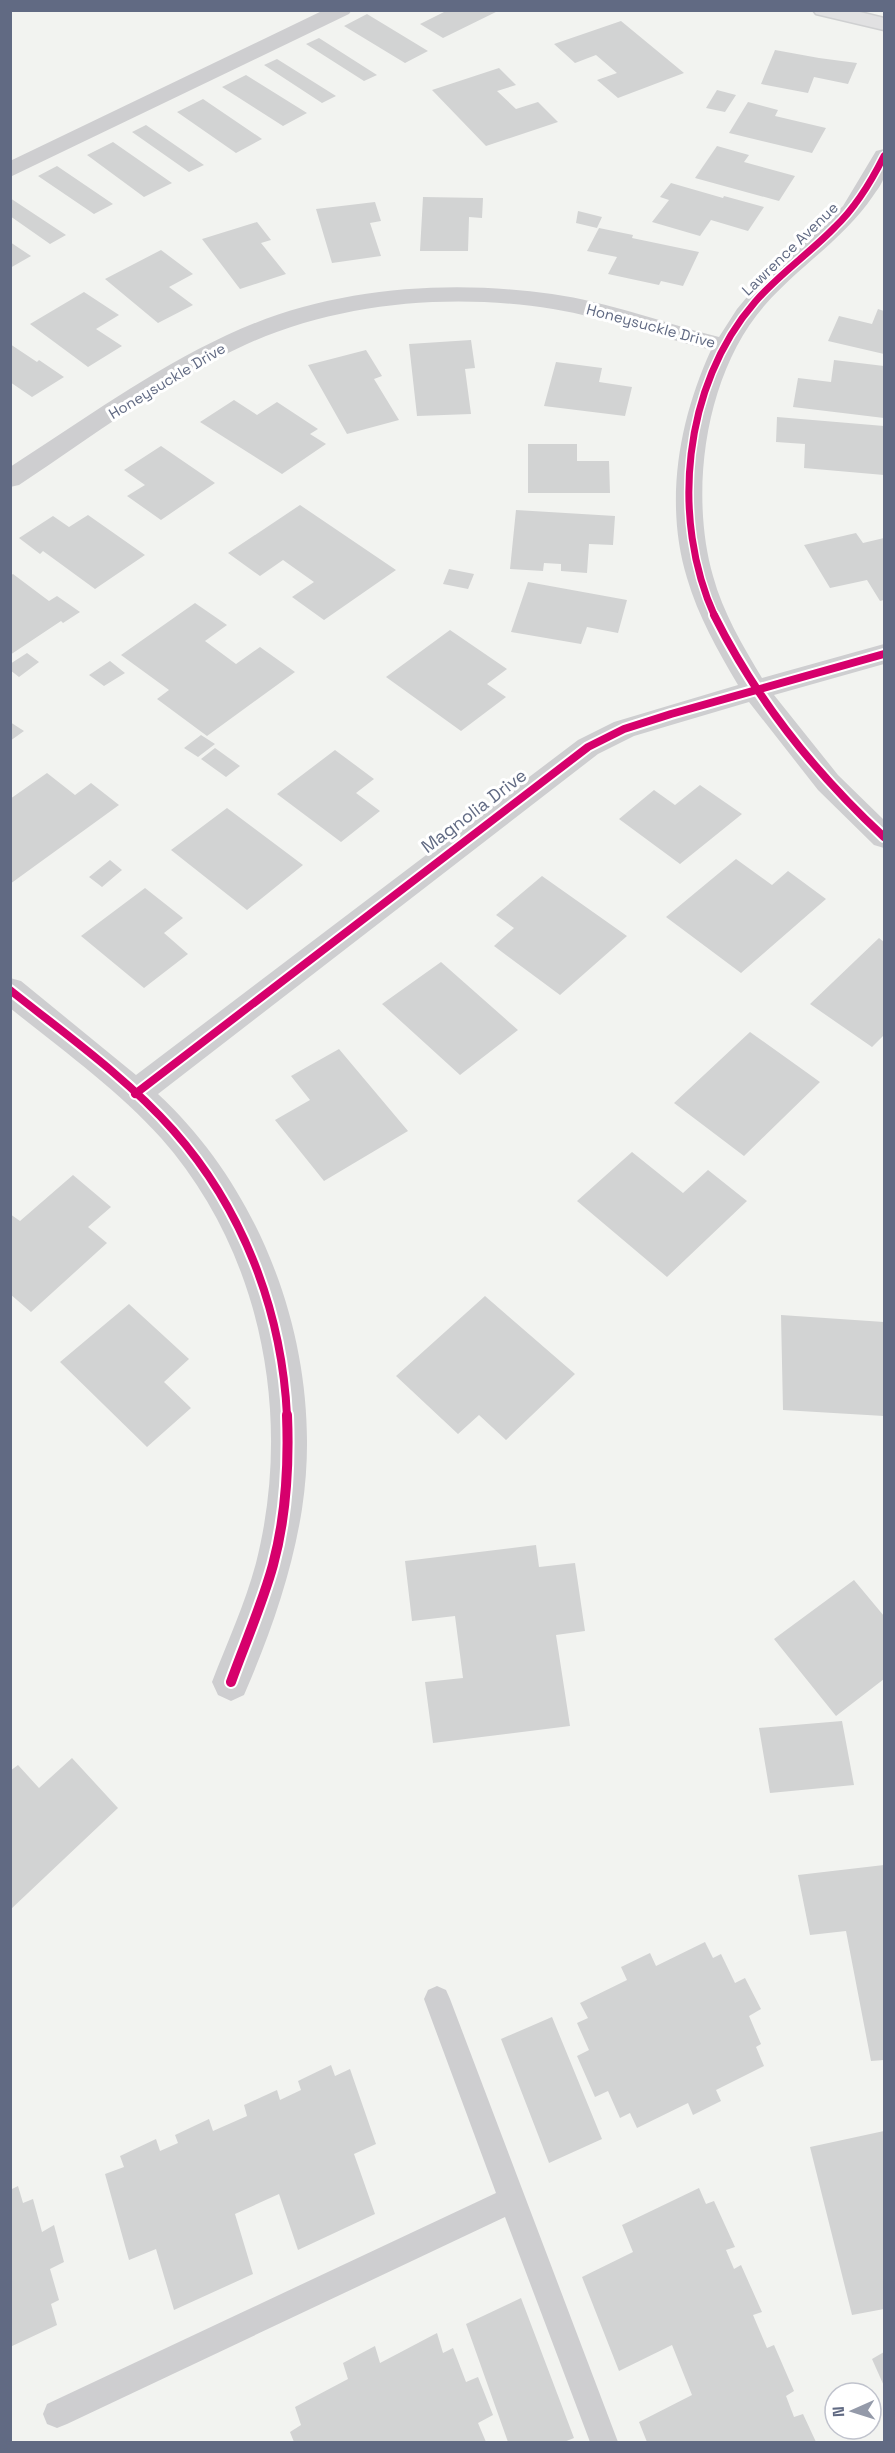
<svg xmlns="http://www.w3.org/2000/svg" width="895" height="2453" viewBox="0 0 895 2453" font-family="'Space Grotesk',sans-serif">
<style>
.building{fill:#d2d3d3}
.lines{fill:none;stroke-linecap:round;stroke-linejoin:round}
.secondary-casing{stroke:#cfd0d1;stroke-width:3}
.service{fill:#ceced0;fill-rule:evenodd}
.minor{fill:#ceced0;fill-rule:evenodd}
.secondary{fill:#e1e1e2;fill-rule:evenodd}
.cycleway-far2-casing{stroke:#fff;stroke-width:10}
.cycleway-far1-casing{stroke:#fff;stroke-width:12}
.cycleway-casing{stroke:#fff;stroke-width:14}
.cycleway-far2{stroke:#d6006c;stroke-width:7}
.cycleway-far1{stroke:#d6006c;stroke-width:8}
.cycleway{stroke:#d6006c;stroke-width:10}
.labels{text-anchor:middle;stroke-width:6;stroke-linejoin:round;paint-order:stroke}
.far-street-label{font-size:15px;fill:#616a83;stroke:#fff}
.street-label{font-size:18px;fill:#616a83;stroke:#fff}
</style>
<rect width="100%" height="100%" fill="#f2f3f0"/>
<path class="building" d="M448,10H500L443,38L420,24Z
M367,14L428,51L405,63L344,26Z
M621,21L684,73L618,98L597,80L617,73L596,55L575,63L554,44Z
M319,38L377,75L364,81L306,44Z
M775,50L819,58L857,63L848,84L814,77L808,93L761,84Z
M277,59L336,96L322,103L264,65Z
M499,68L516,85L497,91L516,109L538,102L558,122L486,146L432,90Z
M246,75L307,113L283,126L222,87Z
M717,90L736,95L725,112L706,108Z
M203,99L262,139L236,153L177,112Z
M748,102L778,110L775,116L826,128L812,153L729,133Z
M146,125L204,165L189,172L132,132Z
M113,142L172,183L144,197L87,155Z
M717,146L749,155L744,162L795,176L779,201L695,178Z
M57,166L113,204L94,214L38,176Z
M671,183L723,198L724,196L764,207L748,231L711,220L700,236L652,222L669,200L660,197Z
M423,197L483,198L482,218L469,217L468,251H420Z
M10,198L66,235L50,244L10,216Z
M375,202L381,221L370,223L381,256L332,263L316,209Z
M578,211L602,217L597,228L576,223Z
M257,222L271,240L261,243L286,274L240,289L202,239Z
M599,228L633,235L632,238L699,252L683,286L661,281L659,285L608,274L617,257L587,251Z
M10,242L31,256L10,268Z
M161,250L193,274L169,287L193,305L158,323L105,279Z
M84,292L119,315L96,329L122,346L88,367L30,324Z
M878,309L884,311V354L828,341L839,316L872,324Z
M471,340L475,368L465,369L471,414L417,416L409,344Z
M10,344L37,362L39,360L64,377L32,397L10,382Z
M366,350L382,376L374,379L399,420L347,434L308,365Z
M834,360L884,366V418L793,407L798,378L831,382Z
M556,362L602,368L599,382L632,387L625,416L544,406Z
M234,400L257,415L277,402L318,429L310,434L326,444L282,474L200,422Z
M777,417L884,426V475L804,468L805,444L776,442Z
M528,444H577V461H609L610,493H528Z
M161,446L215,483L161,520L127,496L145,485L124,470Z
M300,505L396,570L324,620L292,597L314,582L283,560L260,576L228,553Z
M516,510L615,516L613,545L589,544L587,573L561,571V564L544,563L543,571L510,569Z
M88,515L145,555L95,589L43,551L40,554L19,538L53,516L69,527Z
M856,533L863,543L884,538V600L880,601L867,580L830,588L804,545Z
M449,569L474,574L468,589L443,584Z
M13,574L49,601L57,596L80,612L63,623L61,621L10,655V576Z
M528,582L627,600L618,633L587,627L581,644L511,632Z
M195,603L227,625L205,641L236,664L260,647L295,672L207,736L157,699L169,690L121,655Z
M450,630L507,669L487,684L506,697L461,731L386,677Z
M27,653L39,662L19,677L10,670V664Z
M110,661L125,673L104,686L89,675Z
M10,722L24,731L10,741Z
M201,735L215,744L198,757L184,748Z
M215,748L240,766L226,777L201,759Z
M335,750L374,779L356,793L380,811L341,842L277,794Z
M47,773L75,795L91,783L119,805L10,884V799Z
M700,785L742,814L680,864L619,819L654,790L675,805Z
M227,808L303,865L247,910L171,850Z
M736,859L772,885L788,871L826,899L741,973L666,917Z
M110,860L122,870L102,887L89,877Z
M542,876L627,936L560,995L494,946L514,928L496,915Z
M145,888L183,918L164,933L188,954L144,988L81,936Z
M879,938L884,942V1035L872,1047L810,1004Z
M441,962L518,1030L460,1075L382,1004Z
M750,1032L820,1082L744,1156L674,1103Z
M339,1049L408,1131L324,1181L275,1120L310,1100L291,1076Z
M632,1152L683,1193L708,1170L747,1201L667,1277L577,1201Z
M73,1175L111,1207L88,1227L107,1243L31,1312L10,1294V1214L20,1221Z
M485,1296L575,1374L506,1440L479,1415L458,1434L396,1376Z
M129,1304L189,1359L164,1382L191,1408L147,1447L60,1362Z
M781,1315L884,1322V1416L783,1410Z
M536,1545L539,1567L575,1563L585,1631L556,1635L570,1726L433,1743L425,1682L463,1678L455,1616L412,1621L405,1561Z
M854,1580L884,1616V1679L836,1716L774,1639Z
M842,1721L854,1785L770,1793L759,1728Z
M72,1758L118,1808L10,1910V1771L18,1765L39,1788Z
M884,1865V2060L871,2061L846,1931L810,1935L798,1875Z
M705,1942L713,1958L721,1954L735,1983L745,1978L761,2009L749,2016L761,2044L756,2047L764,2066L716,2090L721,2101L693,2115L688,2103L637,2128L630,2113L620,2118L608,2091L595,2097L577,2056L589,2050L577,2023L588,2018L580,2003L627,1980L621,1967L650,1953L656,1966Z
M552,2017L602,2139L549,2163L501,2039Z
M331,2065L335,2076L350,2069L376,2144L354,2154L375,2214L298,2250L279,2194L235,2214L253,2274L174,2310L156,2249L129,2260L105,2174L124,2167L120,2156L156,2139L160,2151L178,2143L175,2135L209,2119L213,2131L247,2116L244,2105L277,2090L280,2100L301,2090L298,2081Z
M884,2131V2309L852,2315L810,2147Z
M18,2186L23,2203L33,2199L42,2232L54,2225L64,2262L50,2269L59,2300L51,2304L57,2325L10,2347V2190Z
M699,2188L706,2204L714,2201L735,2247L726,2250L734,2269L741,2265L762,2312L753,2315L767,2348L774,2345L794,2391L786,2396L794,2417L803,2414L816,2442H647L639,2422L692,2395L672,2345L619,2371L582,2277L633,2252L622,2225Z
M521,2298L574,2438L564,2442H508L466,2324Z
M437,2333L443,2353L453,2348L466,2382L478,2377L493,2415L478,2423L486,2442H294L290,2432L301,2425L295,2407L348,2379L343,2363L375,2346L380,2363Z
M884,2352V2386L872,2359Z"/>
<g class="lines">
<g class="secondary-casing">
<path id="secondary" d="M813,10H852L884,18V30L816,14Z"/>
</g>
<path class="service" d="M437,1986L446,1990L450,1999L618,2442H590L505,2217L67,2424L57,2428L47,2424L43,2414L47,2404L496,2193L424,1999L428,1990Z"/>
<path class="minor" d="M324,10H352L349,14L10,177V161Z
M884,149C885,157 886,168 884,176C883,183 877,190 873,196C844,239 799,266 765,305C705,373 689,492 713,576C723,613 743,646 762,678L884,644V664L774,695L838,775L884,820V848L874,845L818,790L749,702L634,736L598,754L158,1094C268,1196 325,1360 302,1509C292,1573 270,1635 244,1695L231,1701L218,1695L212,1682C227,1643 245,1604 256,1563C293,1417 262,1252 161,1138C117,1089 62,1050 10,1008V978L21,981L136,1075L578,740L614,722L738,685C718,651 698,616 687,578C664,502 679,420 711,350C659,337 607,318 553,309C452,293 341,302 247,344C165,381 93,436 19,485L10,487V467C82,421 150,371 227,335C327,288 444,279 552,294C609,302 663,323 719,337L737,309L757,285L843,206L876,151Z"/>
<use href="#secondary" class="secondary"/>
<g class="cycleway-far2-casing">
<path id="cycleway-far2" d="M715,617C670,519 683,385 755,302C779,274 810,253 835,227C856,207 871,182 884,156"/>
</g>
<g class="cycleway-far1-casing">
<path id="cycleway-far1" d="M714,615C757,701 814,772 884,837
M10,990C65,1034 126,1077 173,1130C243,1209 282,1311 287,1416
M135,1094L588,747L624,729L671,714L884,654"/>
</g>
<g class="cycleway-casing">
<path id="cycleway" d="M231,1682C245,1643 262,1605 273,1565C286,1517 289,1465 287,1415"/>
</g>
<use href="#cycleway-far2" class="cycleway-far2"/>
<use href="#cycleway-far1" class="cycleway-far1"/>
<use href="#cycleway" class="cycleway"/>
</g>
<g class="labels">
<g class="far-street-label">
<text transform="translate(790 249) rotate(-44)" y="5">Lawrence Avenue</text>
<text transform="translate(651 326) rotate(15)" y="5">Honeysuckle Drive</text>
<text transform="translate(167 381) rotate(-31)" y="5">Honeysuckle Drive</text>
</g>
<g class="street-label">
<text transform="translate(474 811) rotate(-37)" y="6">Magnolia Drive</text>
</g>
</g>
<rect width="895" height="2453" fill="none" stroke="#616a83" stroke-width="24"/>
<g transform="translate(853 2411) rotate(267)"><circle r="28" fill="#ffffff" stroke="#c0c3cd" stroke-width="1.5"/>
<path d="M0-4.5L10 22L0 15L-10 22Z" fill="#949aa9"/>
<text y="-9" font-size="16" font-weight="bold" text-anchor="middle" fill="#616a83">N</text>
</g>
</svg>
